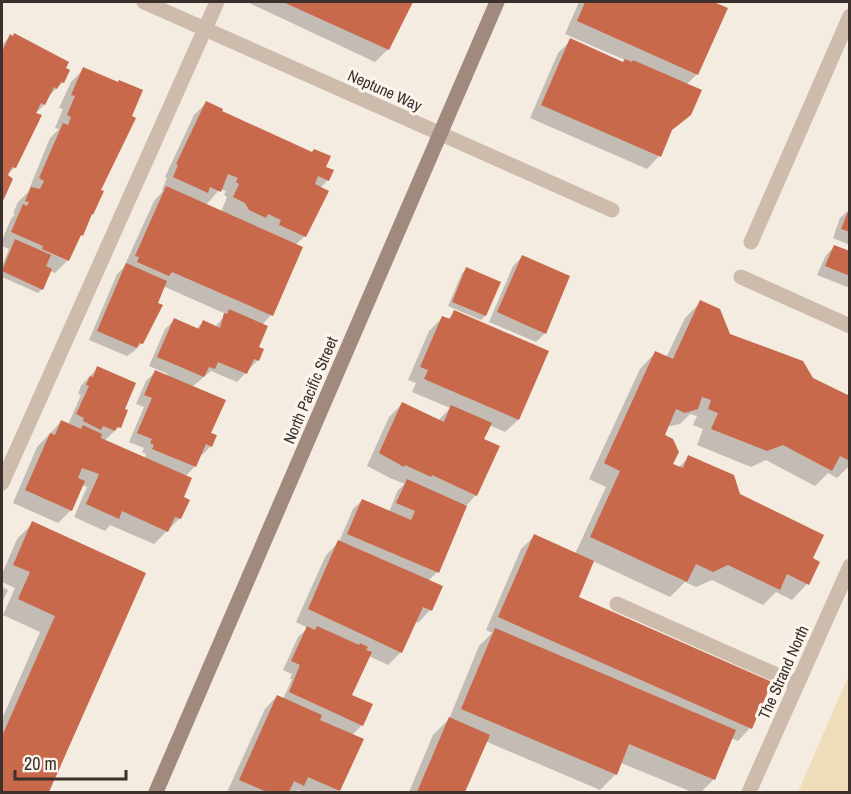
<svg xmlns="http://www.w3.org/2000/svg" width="851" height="794" viewBox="0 0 851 794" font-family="'Archivo Narrow',sans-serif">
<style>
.sand{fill:#efdcb8}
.shadow{fill:#0003;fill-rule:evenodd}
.building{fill:#c8694b}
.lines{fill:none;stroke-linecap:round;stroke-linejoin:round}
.service{stroke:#cdbbac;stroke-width:15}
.minor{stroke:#cdbbac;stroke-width:15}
.secondary{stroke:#a18a7d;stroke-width:15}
.labels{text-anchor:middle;stroke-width:6;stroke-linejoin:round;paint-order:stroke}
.street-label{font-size:16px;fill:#3b302b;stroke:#fbf5ee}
</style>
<rect width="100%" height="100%" fill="#f4ebe1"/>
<path class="sand" d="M849,675V792H798Z"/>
<path class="shadow" d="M247,2H411L388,49L375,62Z
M579,2H710L726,9L697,74L686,85L666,134L669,135L659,156L647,169L530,118L558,53L571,40L622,63L625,60L565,34Z
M10,36L64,69L63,82L48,97L44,105L35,114L15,167L6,176L11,179L2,199V45Z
M84,69L99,191L102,192L68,260L55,273L50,271L42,289L38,293L2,277V266L9,249L2,246V240L11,219L15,214L13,213L18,202L28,192L50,138L59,129L55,128L63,109L59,108L71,82Z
M206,103L324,168L328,180L320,188L305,236L295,245L301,248L271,315L262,325L257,347L258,360L237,382L211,371L192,387L209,434L211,446L202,455L200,454L195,466L185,477L180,518L154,544L110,525L105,531L74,517L87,487L82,485L71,510L58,523L13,503L37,447L61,422L68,425L81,395L78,394L81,386L89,377L98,368L123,410L119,427L104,441L144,459L146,454L142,452L144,448L129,442L144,407L136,404L146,381L155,372L166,376L168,374L149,366L165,329L174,320L196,329L203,322L215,327L226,314L163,286L142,343L133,352L127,356L89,340L117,274L124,267L154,201L163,191L162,190L167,178L165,177L194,115ZM220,189L226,191L224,195L227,197L221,212L206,205Z
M849,210L850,245L833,238L840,218Z
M835,246L850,253V288L817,275L826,255Z
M522,257L545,333L536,342L489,322L513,266Z
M467,269L485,316L481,320L448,306L462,273Z
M701,302L729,335L850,398V465L837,478L828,473L815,486L766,460L751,467L697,445L703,429L693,425L697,416L690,414L680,424L666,427L663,436L671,465L678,468L689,457L738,495L811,559L807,584L792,600L776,592L763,605L712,580L696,587L685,582L670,597L593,561L577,598L750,728L738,741L731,738L714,779L701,792H692L621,763L616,774L600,790L485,741L464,792H409L433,735L449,719L479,646L492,633L486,630L521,549L534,536L575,554L606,487L589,479L640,369L655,353L666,358L685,318Z
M456,311L518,420L505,432L489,425L482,440L476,495L466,506L437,572L428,581L430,610L418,623L414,621L401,652L388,665L369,656L350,696L362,725L351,736L339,790L337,792H303L298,790L295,792H227L265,709L277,696L283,699L292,679H290L292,674L283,670L298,637L308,628L296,622L326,555L339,542L353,509L362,500L389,512L398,490L405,484L390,478L367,466L389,417L402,404L438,421L450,408L412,392L416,383L408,380L429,331L442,318L447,320Z
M33,523L144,573L47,792H2V719L40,632L3,615L15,588L2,582V574L17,539Z
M2,587L8,590L2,603Z"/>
<path class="building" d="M283,2H413L389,50Z
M585,2H714L728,8L698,75L577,21Z
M14,33L69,62L66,68L70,70L64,83L61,82L57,89L54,87L45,105L41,103L36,113L42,115L16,168L12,167L8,175L13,179L2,203V52L10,34L13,36Z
M570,38L623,62L625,59L632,62L633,60L702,90L691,115L672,130L661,157L541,105Z
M83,67L118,82L119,80L143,90L132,116L136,118L101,190L104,191L93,215L92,214L83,236L81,235L69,261L42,249L43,246L11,232L23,204L27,206L29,202L25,201L31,187L40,189L44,181L39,178L63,123L68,125L71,117L67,115L75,96L71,95Z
M206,101L223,109L222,111L312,152L314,149L331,156L326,167L334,170L329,181L318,176L315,184L329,191L306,237L279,225L281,220L268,214L266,218L249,210L245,203L233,197L239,184L236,182L238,178L228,174L221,192L210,187L208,193L173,177L178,165L176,164Z
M166,186L303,247L273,316L172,272L169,276L137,262L139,257L135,256Z
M850,207V232L841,229Z
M15,239L51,255L46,266L52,269L43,290L2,271Z
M834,245L850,251V276L825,266Z
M522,255L570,276L546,334L497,312Z
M126,263L167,281L158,303L163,305L143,344L139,343L137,348L97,331Z
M466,267L501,282L486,316L452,302Z
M700,300L720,309L730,334L803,361L813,378L850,396V461L840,456L832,471L783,445L767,451L711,429L718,413L708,409L711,400L702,397L698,409L685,413L676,409L665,435L673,439L679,452L673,464L683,468L688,455L734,475L740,494L824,535L813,558L820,562L809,585L787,574L780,590L728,565L713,572L696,564L687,582L590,537L620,471L604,463L655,351L673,359Z
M229,309L268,326L259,347L264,349L259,361L254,359L247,374L218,362L215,369L209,367L204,377L157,357L174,318L199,329L203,320L220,328L224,313L227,314Z
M454,310L549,351L519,420L424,379L428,370L420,367L442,316L450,319Z
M97,366L136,383L125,409L128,410L121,428L117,427L115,431L103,426L101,430L83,421L84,418L76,414L89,386L86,385L90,376L93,377Z
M155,370L226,400L211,433L217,435L212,447L206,444L196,467L152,449L154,445L150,443L152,439L137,433L152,398L144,395Z
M402,402L444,422L451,405L492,423L484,439L500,446L477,496L432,475L431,477L405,465L404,467L379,453Z
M61,420L81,429L83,425L102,434L101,438L192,478L184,497L190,500L181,519L175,517L168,532L122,511L119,519L86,504L99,474L82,468L78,478L85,481L72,511L25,490L50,433L55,435Z
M407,479L467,506L439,573L347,534L362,499L411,520L415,511L396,503Z
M32,521L146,573L49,792H2V736L55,616L18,599L30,572L13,565Z
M534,534L594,561L579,597L772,682L752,729L498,617Z
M338,540L443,586L432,611L423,607L402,653L308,609Z
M307,626L315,630L317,626L359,645L360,643L368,647L366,650L372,652L352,695L373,704L363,726L289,692L300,665L291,661Z
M495,628L736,730L715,780L629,744L617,775L461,709Z
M277,695L322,715L320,720L364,739L340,791L308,777L304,786L294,781L289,792H267L239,780Z
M449,717L490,735L465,792H417Z"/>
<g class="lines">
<path class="service" d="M751,242L850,16
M2,483L217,2
M617,604L797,684"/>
<path class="minor" d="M144,2L612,210
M741,277L850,326
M749,792L850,566"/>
<path class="secondary" d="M156,792L497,2"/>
</g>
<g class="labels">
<g class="street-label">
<text transform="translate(385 90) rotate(24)" y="6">Neptune Way</text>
<text transform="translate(310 390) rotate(-67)" y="6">North Pacific Street</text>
<text transform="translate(783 672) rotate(-66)" y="6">The Strand North</text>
</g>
</g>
<rect width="851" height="794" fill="none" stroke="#3b302b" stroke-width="6"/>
<path d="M15 770v9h111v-9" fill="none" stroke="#3b302b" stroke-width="3"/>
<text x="24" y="770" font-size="18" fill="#3b302b" stroke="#fbf5ee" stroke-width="4.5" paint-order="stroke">20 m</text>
</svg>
